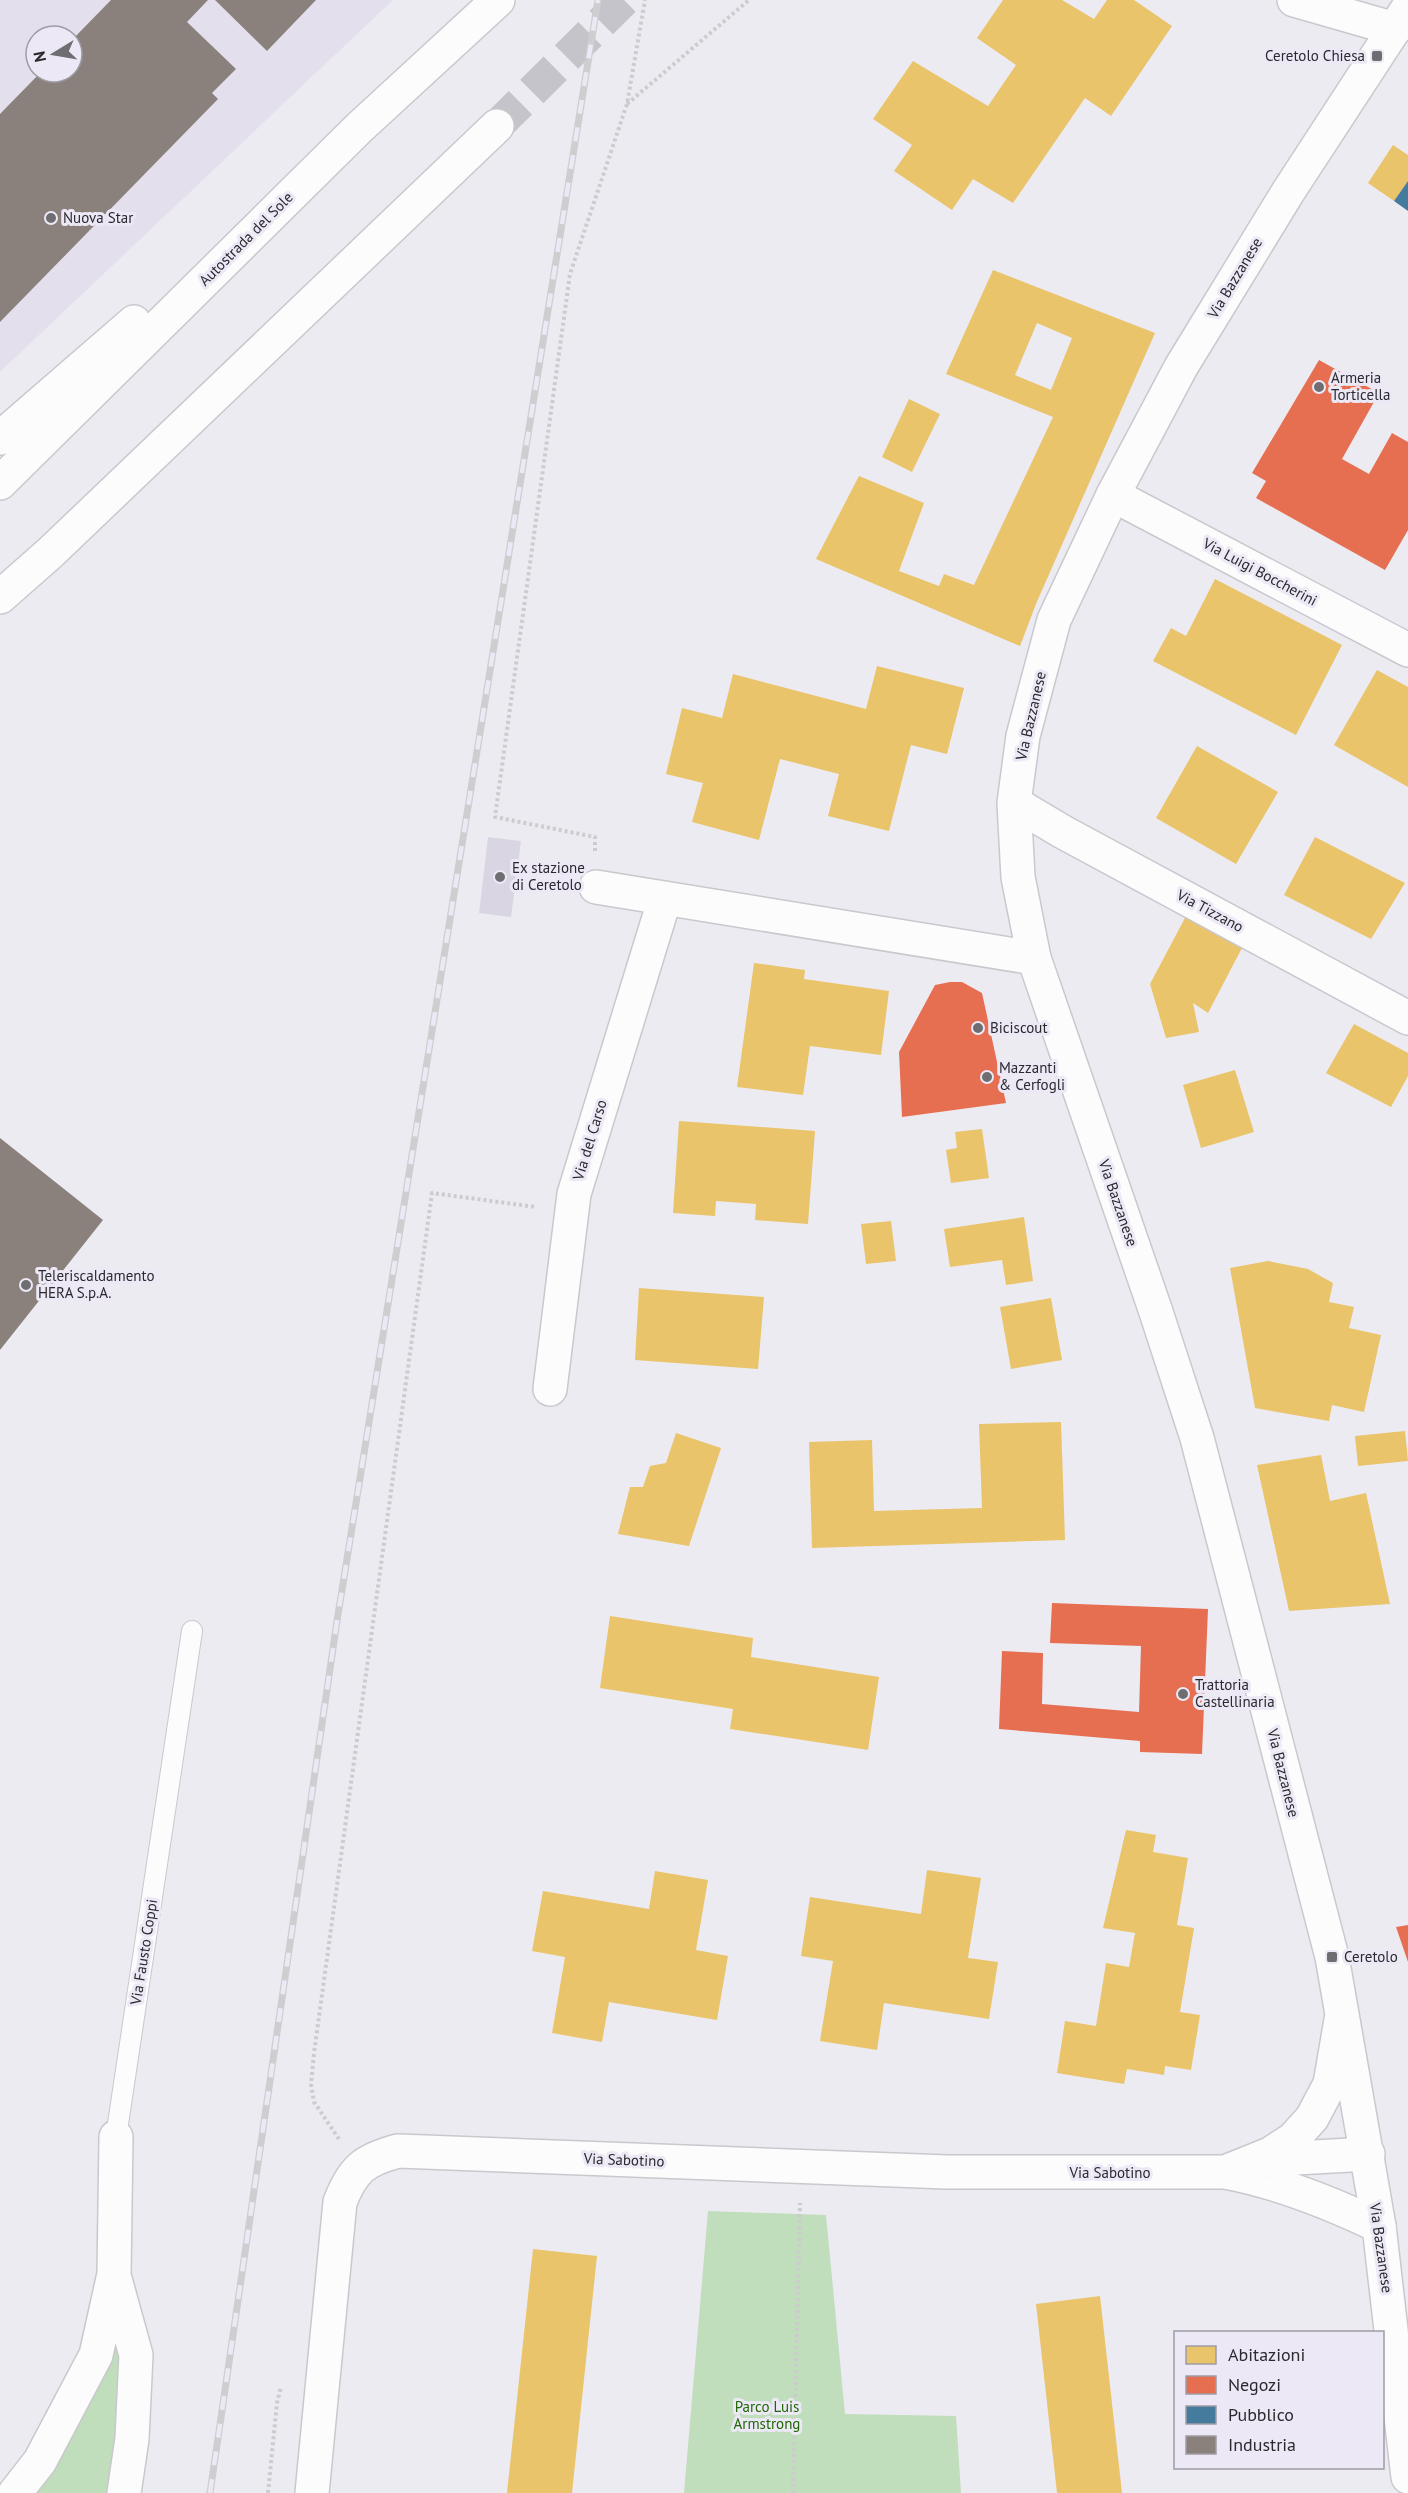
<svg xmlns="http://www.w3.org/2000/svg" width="1408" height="2493" viewBox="0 0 1408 2493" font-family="'PT Sans',sans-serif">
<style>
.built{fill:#e3dfed;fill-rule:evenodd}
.green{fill:#c0ddbc}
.homes{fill:#e9c46a;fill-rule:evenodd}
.shops{fill:#e76f51}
.public{fill:#457b9d}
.industry{fill:#8a817c}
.building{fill:#dad5e3}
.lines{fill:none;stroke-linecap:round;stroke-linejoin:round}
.highway-tunnel{stroke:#c6c4cb;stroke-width:33;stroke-dasharray:33 16;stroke-linecap:butt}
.lane-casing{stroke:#c9c8cd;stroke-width:22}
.street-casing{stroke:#c9c8cd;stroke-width:36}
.secondary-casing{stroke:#c9c8cd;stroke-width:36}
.highway-casing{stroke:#c9c8cd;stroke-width:36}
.path{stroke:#cccbce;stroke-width:4;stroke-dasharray:3 3;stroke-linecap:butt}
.lane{stroke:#fcfcfd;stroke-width:20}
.street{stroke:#fcfcfd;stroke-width:33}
.secondary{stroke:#fcfcfd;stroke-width:33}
.highway{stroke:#fcfcfd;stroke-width:33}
.rail-casing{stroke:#ceced0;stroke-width:7}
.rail{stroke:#ece8f5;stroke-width:4.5;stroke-dasharray:14;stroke-linecap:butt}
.poi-dot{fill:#6e6d72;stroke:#ece8f5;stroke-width:2}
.labels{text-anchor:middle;stroke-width:6;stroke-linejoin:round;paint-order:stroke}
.poi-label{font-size:15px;fill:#2a292d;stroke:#ece8f5;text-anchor:start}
.street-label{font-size:15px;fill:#2a292d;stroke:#ece8f5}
.park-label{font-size:15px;fill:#1e6704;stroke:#ece8f5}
</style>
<rect width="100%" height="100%" fill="#edebf2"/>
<path class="built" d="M0,0H393L0,372ZM36,36H72V72H36Z"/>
<path class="green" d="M708,2211L826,2215L845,2414L956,2416L961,2493H684Z
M120,2340L126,2359L111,2493H32Z"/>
<path class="homes" d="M1003,0H1062L1094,19L1107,0H1134L1172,26L1111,116L1085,98L1013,203L973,179L952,210L894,171L912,145L873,119L913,61L988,106L1016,65L977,38Z
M1393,145L1408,155V181L1394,201L1368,183Z
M993,270L1155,333L1036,604L1020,646L816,559L859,476L924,503L899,571L939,586L944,574L974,585L1053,417L946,374ZM1037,323L1072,338L1051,390L1015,375Z
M909,399L940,414L912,472L882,457Z
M1215,579L1342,645L1296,735L1153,661L1171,628L1186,636Z
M877,666L964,688L947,754L911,745L889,831L828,816L839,774L780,759L759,840L692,822L703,783L666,774L682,708L722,718L733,674L866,709Z
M1377,670L1408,687V787L1334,745Z
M1197,746L1278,792L1236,864L1156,818Z
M1315,837L1405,883L1371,939L1284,895Z
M1186,916L1243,946L1208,1013L1193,1003L1199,1032L1166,1038L1150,984Z
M754,963L805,970L804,979L889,991L881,1055L810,1046L803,1095L737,1087Z
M1354,1024L1408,1053V1076L1391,1107L1326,1073Z
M1235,1070L1254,1132L1201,1148L1183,1085Z
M679,1121L815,1131L808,1224L755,1220L756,1204L716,1201L715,1216L673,1213Z
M982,1129L989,1178L951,1183L946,1150L957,1148L955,1132Z
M1024,1217L1033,1281L1006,1285L1002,1260L950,1267L944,1229Z
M891,1221L896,1261L866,1264L861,1224Z
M1268,1261L1308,1269L1333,1283L1329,1302L1354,1307L1349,1328L1381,1335L1364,1412L1332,1405L1329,1421L1255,1408L1230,1268Z
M639,1288L764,1297L758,1369L635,1360Z
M1051,1298L1062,1360L1011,1369L1000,1307Z
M1061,1422L1065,1540L812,1548L809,1442L872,1440L874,1511L982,1508L979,1424Z
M1405,1431L1408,1461L1358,1466L1355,1436Z
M676,1433L721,1448L689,1546L618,1534L630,1487H643L650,1466L666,1463Z
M1321,1455L1330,1501L1366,1493L1390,1604L1289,1611L1257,1465Z
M610,1616L753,1638L751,1657L879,1677L868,1750L730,1729L733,1709L600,1688Z
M1126,1830L1156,1835L1153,1852L1188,1858L1177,1925L1194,1928L1180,2012L1200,2015L1191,2070L1165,2066L1164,2075L1127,2069L1124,2084L1057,2073L1065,2021L1096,2026L1106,1963L1129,1967L1135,1933L1103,1928Z
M927,1870L981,1878L968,1958L998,1962L989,2019L884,2003L877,2050L820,2041L833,1961L801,1956L810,1897L921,1914Z
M655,1871L708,1880L696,1950L728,1956L717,2020L609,2002L602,2042L552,2033L565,1957L532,1951L543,1891L649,1909Z
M533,2249L597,2256L572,2493H507Z
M1100,2296L1122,2493H1057L1036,2304Z"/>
<path class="shops" d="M1319,360L1379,393L1342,459L1369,474L1392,433L1408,442V530L1385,570L1256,498L1266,481L1252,473Z
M950,982H962L982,993L1006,1103L902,1117L899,1052L935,985Z
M1052,1603L1208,1609L1202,1754L1140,1752V1741L999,1729L1002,1651L1043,1653L1042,1704L1139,1712L1141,1646L1050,1643Z
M1408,1925V1962L1396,1927Z"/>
<path class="public" d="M1408,181V211L1394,201Z"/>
<path class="industry" d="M111,0H208L187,22L236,69L212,93L218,99L0,322V114L41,72H72V40Z
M215,0H316L267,51Z
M0,1138L103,1220L0,1350Z"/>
<path class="building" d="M488,837L521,841L511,917L479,913Z"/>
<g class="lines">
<path class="highway-tunnel" d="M497,126L624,0"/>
<g class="lane-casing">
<path id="lane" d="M116,2137L192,1631"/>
</g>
<g class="street-casing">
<path id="street" d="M1294,0L1395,29
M1113,495L1408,650
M596,887L1034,958
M550,1389L574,1194L665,898
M1341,2020L1330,2084L1312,2118L1293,2139L1270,2154L1225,2172C1279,2182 1329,2202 1379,2226
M1262,2160L1368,2154
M115,2279L136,2355L132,2439L124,2493
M15,2493L40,2461L96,2355L114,2274L116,2137
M312,2493L340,2202C353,2169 364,2160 398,2151L947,2172H1225"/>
</g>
<g class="secondary-casing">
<path id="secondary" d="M1408,8L1288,192L1181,367L1113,495L1054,620L1023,736L1014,803L1018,877L1034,958L1156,1312L1197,1438L1332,1957L1379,2226L1408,2477
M1014,803L1063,832L1408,1018"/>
</g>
<g class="highway-casing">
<path id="highway" d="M0,438L134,322
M0,483L360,127L498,0
M0,597L50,553L497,126"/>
</g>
<path class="path" d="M627,104L749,0
M595,851V837L495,817L570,274L627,104L645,0
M339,2139L314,2102L311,2084L314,2053L432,1193L536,1207
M268,2493L277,2403L281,2387
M793,2493L800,2203"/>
<use href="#lane" class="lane"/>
<use href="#street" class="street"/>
<use href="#secondary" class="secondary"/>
<use href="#highway" class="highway"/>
<g class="rail-casing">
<path id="rail" d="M210,2493L337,1621L598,0"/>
</g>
<use href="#rail" class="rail"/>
</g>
<g class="poi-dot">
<rect x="1371" y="50" width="12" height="12" rx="3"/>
<circle cx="51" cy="218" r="6"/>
<circle cx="1319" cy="387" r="6"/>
<circle cx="500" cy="877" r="6"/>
<circle cx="978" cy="1028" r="6"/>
<circle cx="987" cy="1077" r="6"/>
<circle cx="26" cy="1285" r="6"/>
<circle cx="1183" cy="1694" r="6"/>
<rect x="1326" y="1951" width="12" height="12" rx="3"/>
</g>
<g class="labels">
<g class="poi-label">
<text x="1365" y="61" text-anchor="end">Ceretolo Chiesa</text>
<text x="63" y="223">Nuova Star</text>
<text x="1331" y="383">Armeria<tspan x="1331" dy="17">Torticella</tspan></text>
<text x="512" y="873">Ex stazione<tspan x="512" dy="17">di Ceretolo</tspan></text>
<text x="990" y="1033">Biciscout</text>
<text x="999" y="1073">Mazzanti<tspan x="999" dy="17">&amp; Cerfogli</tspan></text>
<text x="38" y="1281">Teleriscaldamento<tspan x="38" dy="17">HERA S.p.A.</tspan></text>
<text x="1195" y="1690">Trattoria<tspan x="1195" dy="17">Castellinaria</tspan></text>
<text x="1344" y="1962">Ceretolo</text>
</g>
<g class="street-label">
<text transform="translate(246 239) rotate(-45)" y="5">Autostrada del Sole</text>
<text transform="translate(1235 278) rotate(-59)" y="5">Via Bazzanese</text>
<text transform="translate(1260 572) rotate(28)" y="5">Via Luigi Boccherini</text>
<text transform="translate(1031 716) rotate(-77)" y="5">Via Bazzanese</text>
<text transform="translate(1210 911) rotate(28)" y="5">Via Tizzano</text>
<text transform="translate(590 1140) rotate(-73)" y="5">Via del Carso</text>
<text transform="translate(1118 1203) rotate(71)" y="5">Via Bazzanese</text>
<text transform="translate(1283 1773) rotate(76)" y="5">Via Bazzanese</text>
<text transform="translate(144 1952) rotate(-81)" y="5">Via Fausto Coppi</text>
<text transform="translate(624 2160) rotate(2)" y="5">Via Sabotino</text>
<text x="1110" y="2178">Via Sabotino</text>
<text transform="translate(1381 2248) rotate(82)" y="5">Via Bazzanese</text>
</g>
<g class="park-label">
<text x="767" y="2412">Parco Luis<tspan x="767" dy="17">Armstrong</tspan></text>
</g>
</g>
<rect x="1174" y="2331" width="210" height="138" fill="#ece8f5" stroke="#9e9ca5" stroke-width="1.5"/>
<rect x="1186" y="2346" width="30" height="18" fill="#e9c46a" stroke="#9e9ca5" stroke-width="1.5"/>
<text x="1228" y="2361" font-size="18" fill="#2a292d">Abitazioni</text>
<rect x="1186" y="2376" width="30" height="18" fill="#e76f51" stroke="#9e9ca5" stroke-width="1.5"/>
<text x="1228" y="2391" font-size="18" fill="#2a292d">Negozi</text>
<rect x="1186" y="2406" width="30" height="18" fill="#457b9d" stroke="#9e9ca5" stroke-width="1.5"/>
<text x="1228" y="2421" font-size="18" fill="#2a292d">Pubblico</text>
<rect x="1186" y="2436" width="30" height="18" fill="#8a817c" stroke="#9e9ca5" stroke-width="1.5"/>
<text x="1228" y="2451" font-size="18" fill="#2a292d">Industria</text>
<g transform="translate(54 54) rotate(259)"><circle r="28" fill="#ece8f5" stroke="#9e9ca5" stroke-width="1.5"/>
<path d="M0-4.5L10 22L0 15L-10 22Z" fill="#6e6d72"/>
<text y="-9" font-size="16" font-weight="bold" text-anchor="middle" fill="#2a292d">N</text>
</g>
</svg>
